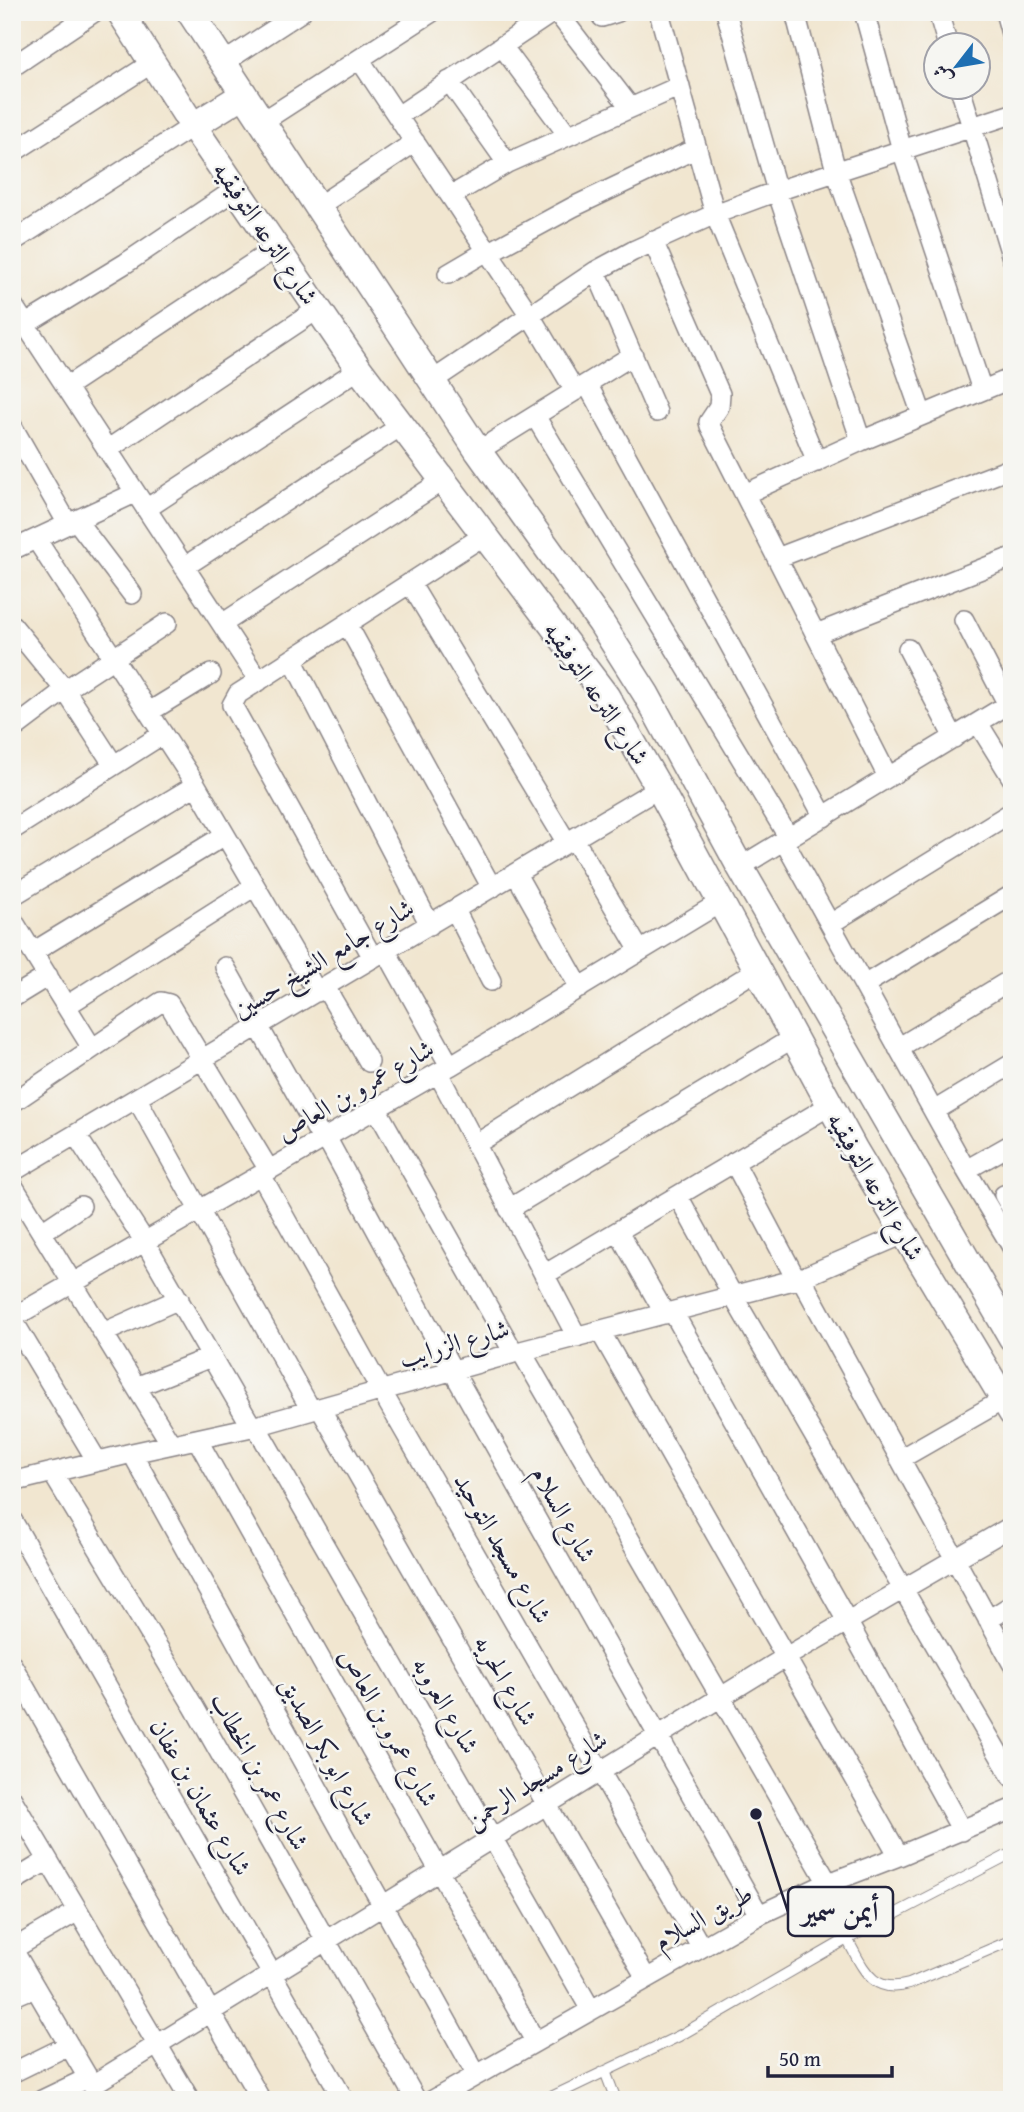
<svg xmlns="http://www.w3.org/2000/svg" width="1024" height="2112" viewBox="0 0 1024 2112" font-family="'Gentium Book Plus',Amiri,serif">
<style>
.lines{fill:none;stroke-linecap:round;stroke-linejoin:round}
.lane-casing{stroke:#8a8486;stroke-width:12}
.street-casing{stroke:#8a8486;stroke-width:22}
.secondary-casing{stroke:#8a8486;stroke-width:29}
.lane{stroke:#fff;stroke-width:10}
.street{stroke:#fff;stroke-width:19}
.secondary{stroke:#fff;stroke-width:26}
.labels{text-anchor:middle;stroke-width:5;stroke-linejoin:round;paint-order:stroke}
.street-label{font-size:26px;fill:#22223b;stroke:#f6f6f2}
.leader{fill:none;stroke:#22223b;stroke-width:2.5}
.callout-dot{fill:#22223b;stroke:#f6f6f2;stroke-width:2.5}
.callout{fill:#f6f6f2;stroke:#22223b;stroke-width:2.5}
.callout-label{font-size:28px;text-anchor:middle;font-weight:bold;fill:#22223b}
</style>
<rect width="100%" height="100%" fill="#f6f6f2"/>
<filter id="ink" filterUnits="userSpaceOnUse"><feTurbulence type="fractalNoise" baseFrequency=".0143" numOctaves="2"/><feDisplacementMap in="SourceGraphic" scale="14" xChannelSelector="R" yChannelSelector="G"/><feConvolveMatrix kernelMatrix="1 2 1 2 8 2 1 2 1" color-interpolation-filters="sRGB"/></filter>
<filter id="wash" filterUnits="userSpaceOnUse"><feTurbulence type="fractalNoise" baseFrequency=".00686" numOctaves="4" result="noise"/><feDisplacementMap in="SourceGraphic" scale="28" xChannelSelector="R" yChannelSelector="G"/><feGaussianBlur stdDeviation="1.57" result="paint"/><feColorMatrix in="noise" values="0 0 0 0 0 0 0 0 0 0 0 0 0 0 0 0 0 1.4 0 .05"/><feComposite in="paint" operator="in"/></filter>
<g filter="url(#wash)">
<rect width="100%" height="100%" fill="#f1e6d0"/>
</g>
<g filter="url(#ink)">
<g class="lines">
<g class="lane-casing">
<path id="lane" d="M821,1886L847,1939L1012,1853
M605,2071L616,2100
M545,2100L679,2036L847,1939C863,1967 871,1995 909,1984L1012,1940"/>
</g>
<g class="street-casing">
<path id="street" d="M557,12L630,107
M659,12L715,214L817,462
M726,12L777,191L861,441
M795,12L836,171L922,415
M864,12L902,150L982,390
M938,12L948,46
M1005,12L1012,37
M602,17L618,12
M502,46L568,135
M360,60L531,317L575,391
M223,63L301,12
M12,67L94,12
M449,81L507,163
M960,88L1012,258
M398,116L553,12
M262,122L432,12
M12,153L152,63
M451,196L507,163L680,86
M317,207L415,142
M653,241L720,394L719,407L709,422L710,426L888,777
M12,242L193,126
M488,253L573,207L697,148
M596,271L657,412
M448,274L487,251
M12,304L259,681
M26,324L126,263L236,189
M432,381L596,271L633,251L715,214L777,191L1012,114
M587,384L824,817
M66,387L276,248
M535,416L789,838
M12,426L68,524
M107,450L318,309
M478,451L633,355
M745,494L861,441L1012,378
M146,509L359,369
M76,520L132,594
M36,539L196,785L317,992
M12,550L135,493
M777,558L1012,468
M184,567L401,426
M410,583L567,843
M964,620L1008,705
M222,624L442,481
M347,624L492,888
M12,625L65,690L113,764
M816,634L1012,557
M908,649L954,738
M292,659L430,925
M149,712L211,674
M978,723L1012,778
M12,730L65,690L167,623
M12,830L163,734
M574,839L640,951
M784,841L966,1170L1012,1247
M740,867L1012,702
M516,874L580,988
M12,896L196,785
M455,910L491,981
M12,919L92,1048
M830,924L1012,812
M386,951L450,1066
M33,952L225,835
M373,958L232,705L238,694L483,536
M225,967L322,1139
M864,985L1012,895
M325,987L369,1062
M12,998L48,976
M66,1006L255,886
M898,1048L1012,979
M438,1073L577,1337
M137,1099L311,1410
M12,1103L161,1002L169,1004L269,1170
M376,1108L514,1353
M934,1111L1012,1064
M76,1135L145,1242L252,1427
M326,1137L453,1371L759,1915
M476,1144L757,970
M734,1162L796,1279
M966,1170L1012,1144
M12,1172L659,788
M261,1175L382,1392L701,1947
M12,1184L171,1444
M1004,1195L1012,1209
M678,1196L733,1296L1012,1777
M509,1209L793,1038
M618,1231L665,1314
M42,1232L81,1206
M544,1275L829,1106
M801,1278L1012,1663
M673,1312L847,1621L962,1831
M12,1318L450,1066L721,902
M12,1319L97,1461
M600,1331L899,1856
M103,1333L179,1299
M521,1351L828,1883
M136,1387L211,1357
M320,1408L646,1978
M256,1426L591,2010
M197,1439L535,2041
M132,1453L476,2074
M900,1459L1003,1400
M52,1472L194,1707L416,2100
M12,1482L132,1453L256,1426L521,1351L801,1278L904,1234
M12,1520L344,2100
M988,1620L1012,1605
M12,1665L261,2100
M12,1799L190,2100
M12,1882L48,1860
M12,1948L101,2100
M13,1949L78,1911
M12,1997L35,1987
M12,2073L69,2045
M92,2085L786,1657L1012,1526
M42,2100L88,2078
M433,2100L759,1915L821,1886L899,1856L1012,1809"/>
</g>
<g class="secondary-casing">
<path id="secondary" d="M120,12L193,126L359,369L606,696L659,788L854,1149L1012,1413
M190,12L478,451L601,623L646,694L740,867L1012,1338
M193,126L243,95"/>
</g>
<use href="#lane" class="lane"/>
<use href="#street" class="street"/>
<use href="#secondary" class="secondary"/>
</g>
</g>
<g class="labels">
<g class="street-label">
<text transform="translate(266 233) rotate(56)" y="9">شارع الترعه التوفيقيه</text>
<text transform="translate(597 693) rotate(56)" y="9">شارع الترعه التوفيقيه</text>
<text transform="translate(323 958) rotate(-31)" y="9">شارع جامع الشيخ حسين</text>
<text transform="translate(355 1090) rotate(-30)" y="9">شارع عمرو بن العاص</text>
<text transform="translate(876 1186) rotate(60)" y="9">شارع الترعه التوفيقيه</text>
<text transform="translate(454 1343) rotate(-16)" y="9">شارع الزرايب</text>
<text transform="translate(564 1514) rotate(61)" y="9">شارع السلام</text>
<text transform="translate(503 1548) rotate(60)" y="9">شارع مسجد التوحيد</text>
<text transform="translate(506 1680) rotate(60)" y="9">شارع الحريه</text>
<text transform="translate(446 1705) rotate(60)" y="9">شارع العروبه</text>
<text transform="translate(389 1727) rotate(61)" y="9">شارع عمرو بن العاص</text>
<text transform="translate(327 1751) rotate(61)" y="9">شارع ابو بكر الصديق</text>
<text transform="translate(260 1771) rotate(61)" y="9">شارع عمر بن الخطاب</text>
<text transform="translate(536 1779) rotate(-32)" y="9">شارع مسجد الرحمن</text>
<text transform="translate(201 1797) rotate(60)" y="9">شارع عثمان بن عفان</text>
<text transform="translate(703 1917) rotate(-29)" y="9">طريق السلام</text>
</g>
</g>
<path class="leader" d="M756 1814L788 1912"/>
<circle class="callout-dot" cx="756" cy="1814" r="7"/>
<rect class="callout" x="788" y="1887" width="105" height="49" rx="7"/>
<g class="callout-label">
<text x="840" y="1921">أيمن سمير</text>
</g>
<rect width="1024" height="2112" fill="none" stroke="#f6f6f2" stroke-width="42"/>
<g transform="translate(957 66) rotate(239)"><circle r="33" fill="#f6f6f2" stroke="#a1a1a9" stroke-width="2"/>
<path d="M0-5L12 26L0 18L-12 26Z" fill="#1f6fb2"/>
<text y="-10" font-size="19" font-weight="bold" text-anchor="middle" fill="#22223b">ش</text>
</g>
<path d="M768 2066v10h124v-10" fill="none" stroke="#22223b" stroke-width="3.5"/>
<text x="779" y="2066" font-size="21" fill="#22223b" stroke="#f6f6f2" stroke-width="5" paint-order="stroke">50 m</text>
</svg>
